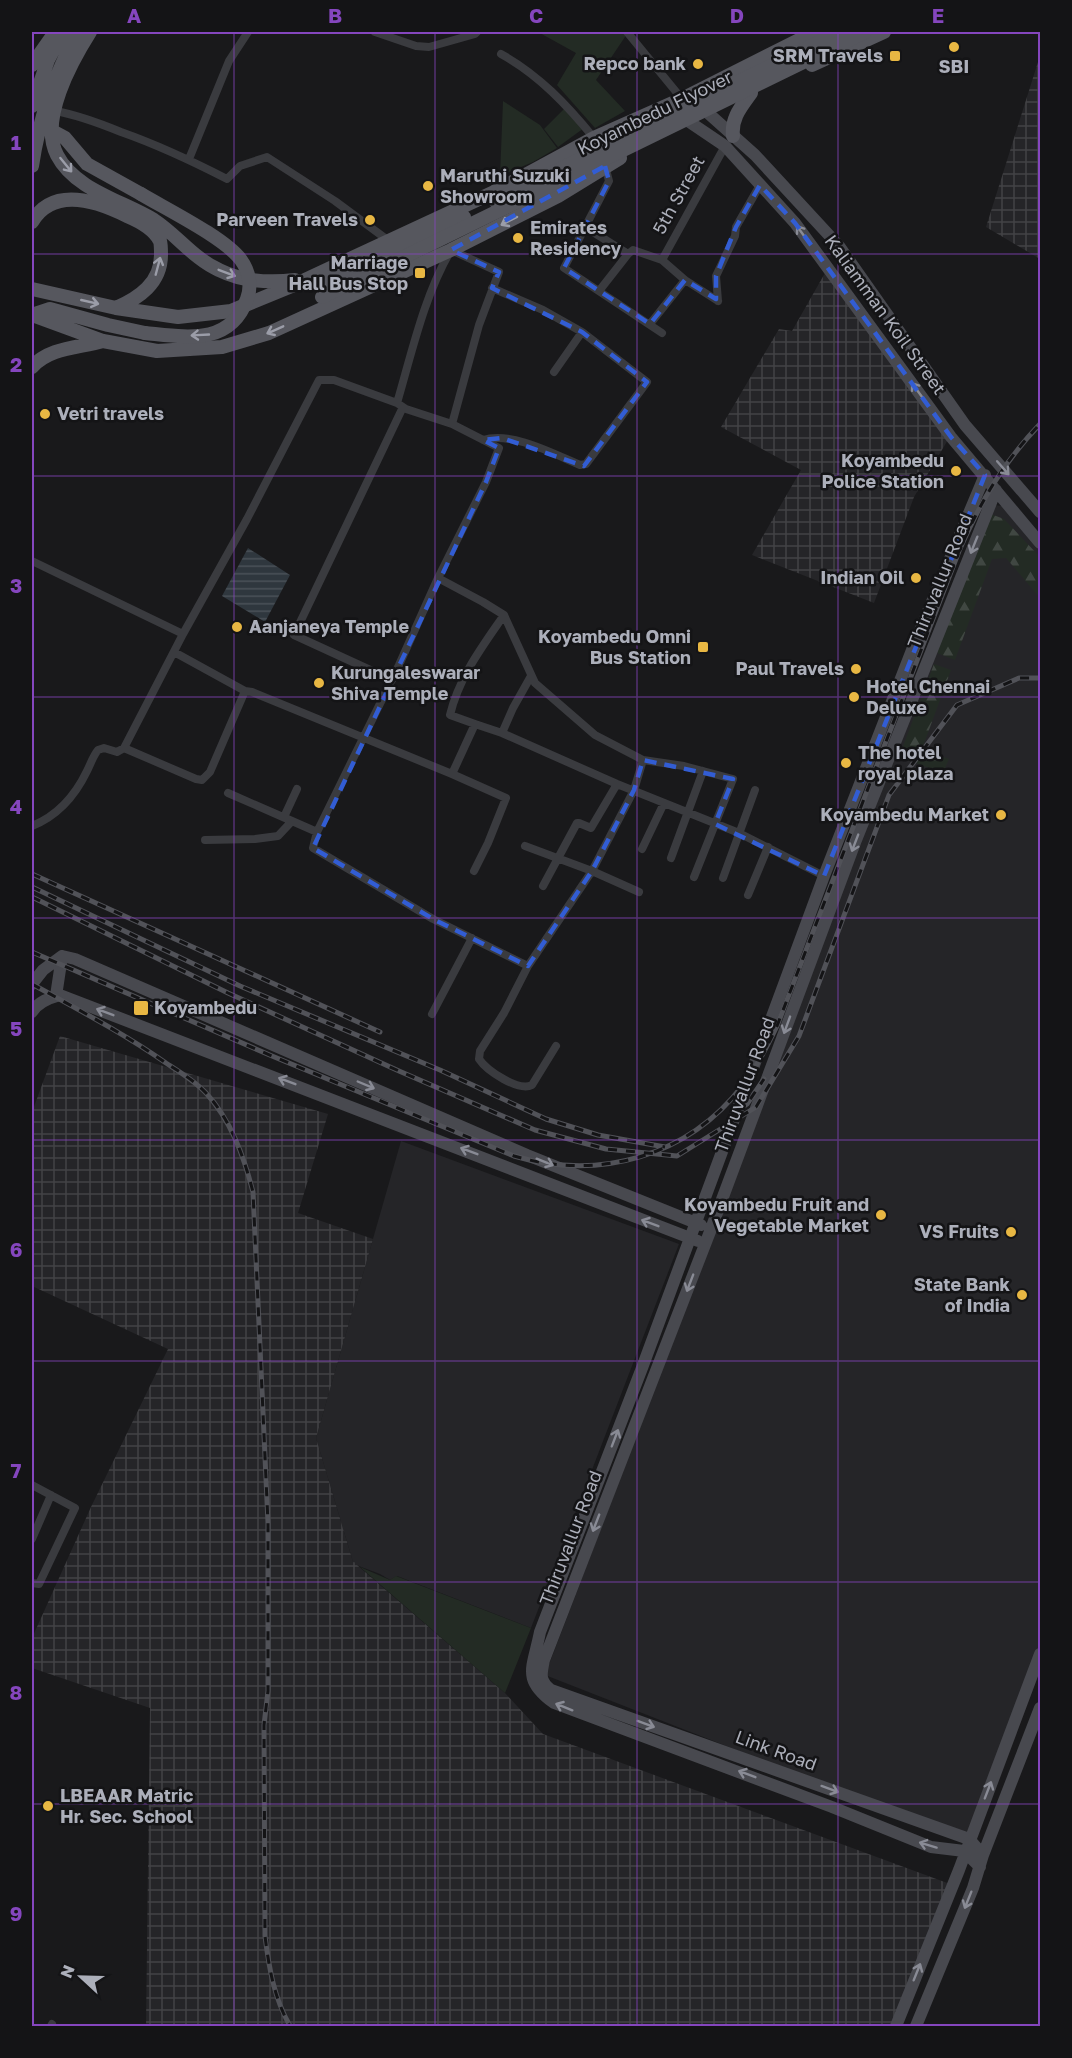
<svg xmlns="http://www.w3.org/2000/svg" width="1072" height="2058" viewBox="0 0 1072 2058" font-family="'Golos Text',sans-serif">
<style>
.built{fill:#252528}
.industrial{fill:url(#industrial-grid)}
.grass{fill:#232b24}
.forest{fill:url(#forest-firs)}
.water{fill:url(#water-rules)}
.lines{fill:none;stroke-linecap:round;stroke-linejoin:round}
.street{stroke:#3a3b3f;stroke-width:8}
.secondary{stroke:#48494f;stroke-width:12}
.primary{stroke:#56575e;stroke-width:14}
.rail-casing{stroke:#515258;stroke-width:5}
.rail{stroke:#141416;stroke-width:3;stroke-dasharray:9;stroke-linecap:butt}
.primary-bridge{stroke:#56575e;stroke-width:14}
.oneway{stroke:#9b9da8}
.oneway2{stroke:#898b95}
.marked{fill:none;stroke:#325dd4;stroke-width:4.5;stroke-dasharray:12 8;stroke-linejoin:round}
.grid{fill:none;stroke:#8546be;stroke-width:1.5;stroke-opacity:0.55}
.poi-dot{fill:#e8b743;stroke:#141416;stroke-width:2}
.labels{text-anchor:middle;stroke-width:5;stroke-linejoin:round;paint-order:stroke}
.poi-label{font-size:18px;font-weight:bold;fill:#acafba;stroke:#141416;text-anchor:end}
.street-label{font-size:18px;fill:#acafba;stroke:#141416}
.neatline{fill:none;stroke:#8546be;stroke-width:2}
.grid-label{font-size:20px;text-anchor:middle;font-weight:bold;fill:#8546be}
</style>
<defs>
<pattern id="industrial-grid" width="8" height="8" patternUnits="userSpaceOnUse" patternTransform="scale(1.5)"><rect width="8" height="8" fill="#252528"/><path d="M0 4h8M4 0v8" fill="none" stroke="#424245"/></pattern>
<pattern id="forest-firs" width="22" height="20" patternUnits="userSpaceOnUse" patternTransform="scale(1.5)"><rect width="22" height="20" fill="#232b24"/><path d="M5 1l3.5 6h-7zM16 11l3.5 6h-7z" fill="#404742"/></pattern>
<pattern id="water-rules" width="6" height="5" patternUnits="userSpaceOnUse" patternTransform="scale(1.5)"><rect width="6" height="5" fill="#2f373e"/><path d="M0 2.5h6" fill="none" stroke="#4a5158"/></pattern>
</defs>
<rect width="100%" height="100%" fill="#19191b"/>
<path class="built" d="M994,505L1003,506L1040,551V1651L967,1840L545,1675L788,1039L830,919Z
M401,1141L679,1244L531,1628L397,1576L390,1580L380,1574L356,1565L353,1562L316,1438Z"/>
<path class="industrial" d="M1040,59V259L986,227L1038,62Z
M825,273L949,438L914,497L874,603L752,555L801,470L721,427L779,329L792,331Z
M60,1036L328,1114L298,1213L373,1239L316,1438L353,1562L357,1563V1565L505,1693L543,1734L950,1884L892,2026H146L150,1708L32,1668V1638L91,1507L168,1349L32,1286V1112Z"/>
<path class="grass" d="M538,32H624L627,34L596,80L625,111L595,128L557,85L576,53Z
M503,101L540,125L557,148L533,162L500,176Z
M565,108L584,128L558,147L544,129Z
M360,1567L390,1580L396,1576L531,1628L505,1693Z"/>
<path class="forest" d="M988,513L1004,519L1040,557V598L1006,558L992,559L955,660L937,653Z
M934,664L951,670L922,749L949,759L943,773L899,757Z"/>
<path class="water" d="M248,548L290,575L265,622L222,596Z"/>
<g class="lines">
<path class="street" d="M375,32L416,46L429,47L475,34L477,32
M627,32L682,99
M501,54C539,75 567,105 594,138
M55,111C78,115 99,123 121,132C158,145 192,161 227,179L240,166L267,157L335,201L389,241
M189,159L229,61L248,32
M605,166L609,181L564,268L662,333
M585,227L628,254L633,250L662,260L685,280L650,324
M662,260L725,146
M685,280L718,301
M599,291L628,254
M718,301L716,276L735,236L736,227L760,185
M554,372L582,332
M397,403C412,352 424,296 451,250L499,272L479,325L452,424
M483,440C511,431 554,454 580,465L586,464L647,382L582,332L543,310L492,288
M32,561L183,634
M174,652L245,691L252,692L452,774L475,724L450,715C459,677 482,647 504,615
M392,680L294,635L403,407
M475,724L502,733L617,784L739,833L824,876
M502,733L513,708L531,676
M124,748L196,779L202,780L210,772L245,691
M452,774L506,798L488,843L474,871
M228,793L292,821
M284,817L297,789
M32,826C57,816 75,796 87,771C91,763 93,756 98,750L104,748L117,752L124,748L183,634L247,519L319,380H334L397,403L406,409L452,424L499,448L486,482L438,578
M205,840L255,839L278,836L292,821L317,832
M525,846L592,871L639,892
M642,849L664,803
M671,858L703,771
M723,878L755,790
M543,886L577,823H579L591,828L617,784
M748,895L768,847
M528,966L433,919L313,848L317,832L399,665L438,578L483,602L504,615L535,683L595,735L643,760L684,766L733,779L694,877
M432,1014L472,938
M556,1046L532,1085C519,1092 487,1071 479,1059L480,1051L504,1013L528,966L592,871L634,790L643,760
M32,1485L75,1508L39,1584L32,1583
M32,1539L51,1495
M51,2026L52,2024"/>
<path class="secondary" d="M708,113L755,155L839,246L965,425L1040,512
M688,121L725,146L795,223L951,437L1040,543
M32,984L43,970L62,956L75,959L527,1155L701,1225
M56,996L62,956
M32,1012C38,1002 49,998 60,995L698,1241
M983,1855L969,1839L551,1690C539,1681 541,1674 544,1660L711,1229L856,840L996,490
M980,1867L964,1851L931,1847L832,1807L554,1703C521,1679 533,1668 540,1632L642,1368L824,876L914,645L985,475
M896,2026L959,1870L1040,1654
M916,2026L973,1888L983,1855L1040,1708"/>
<path class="primary" d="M90,32C71,62 39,120 57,155C75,190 123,201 154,220C177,235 194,259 219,270C243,282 269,283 295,280
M32,65L51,38
M812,65L884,32
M32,106L48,60L63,32
M52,131L65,138L87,164L141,194
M733,136C731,118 741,107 751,93
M32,166C39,118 55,74 78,32
M32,222C53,186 97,201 127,216C139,221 154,229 160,241C161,244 161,251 161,255C161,283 139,298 116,308
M299,285H319L464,217
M32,289L116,308L178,317L231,311L294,285L494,192L594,138L682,99L815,32
M32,315L103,341L157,351L222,347L269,333L451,250L558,196L620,158
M32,315L50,309L108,325L145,333
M32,367C50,347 79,348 103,341"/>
<g class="rail-casing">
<path id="rail" d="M32,874L380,1032
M32,887L240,986L440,1070L546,1119L598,1135L665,1147
M32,897L228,993L399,1071L535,1130L606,1149L677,1156L756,1107L799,1036L889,795L957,705L1019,678H1040
M32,952L272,1056L514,1156C599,1181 688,1157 743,1085C757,1067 767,1047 777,1026L959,551C981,501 1002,464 1040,424
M32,984C77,1009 123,1033 166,1063C180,1072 195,1081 206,1093C231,1120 244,1157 253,1192L268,1523V1691L264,1725L265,1936C269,1968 274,1998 290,2026
M737,1111L747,1104L764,1079"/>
</g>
<use href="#rail" class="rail"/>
<path class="primary-bridge" d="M141,194C166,209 225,238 241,260C249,271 252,286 247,299C230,346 186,337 145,333
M495,201L840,32
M322,297L865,32"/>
</g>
<defs><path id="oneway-shaft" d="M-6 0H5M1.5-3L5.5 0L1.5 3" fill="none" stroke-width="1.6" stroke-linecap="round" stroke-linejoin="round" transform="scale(1.5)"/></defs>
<g class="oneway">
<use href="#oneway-shaft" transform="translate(66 165) rotate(51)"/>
<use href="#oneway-shaft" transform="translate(509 221) rotate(153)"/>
<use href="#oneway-shaft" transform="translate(158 266) rotate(-75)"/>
<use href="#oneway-shaft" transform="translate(227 273) rotate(21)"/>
<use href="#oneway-shaft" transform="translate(90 302) rotate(13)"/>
<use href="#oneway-shaft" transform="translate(275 330) rotate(156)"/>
<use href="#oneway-shaft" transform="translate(200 335) rotate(177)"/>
</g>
<g class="oneway2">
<use href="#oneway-shaft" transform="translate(802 233) rotate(-126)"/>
<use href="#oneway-shaft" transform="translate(917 390) rotate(-126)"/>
<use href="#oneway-shaft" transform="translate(1003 468) rotate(49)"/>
<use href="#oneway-shaft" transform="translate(974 545) rotate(112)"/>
<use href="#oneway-shaft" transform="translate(855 843) rotate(111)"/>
<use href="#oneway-shaft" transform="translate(105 1012) rotate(-159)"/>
<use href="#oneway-shaft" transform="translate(787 1025) rotate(110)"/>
<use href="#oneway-shaft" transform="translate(287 1081) rotate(-159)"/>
<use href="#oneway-shaft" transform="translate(366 1085) rotate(23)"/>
<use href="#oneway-shaft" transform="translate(469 1151) rotate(-159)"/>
<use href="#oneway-shaft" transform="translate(545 1162) rotate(22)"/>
<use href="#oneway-shaft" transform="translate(650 1223) rotate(-159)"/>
<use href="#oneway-shaft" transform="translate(690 1283) rotate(111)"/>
<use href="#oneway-shaft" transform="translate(615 1438) rotate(-69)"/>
<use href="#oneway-shaft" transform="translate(596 1523) rotate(111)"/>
<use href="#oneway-shaft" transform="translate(564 1707) rotate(-158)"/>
<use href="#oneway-shaft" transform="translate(646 1724) rotate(20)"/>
<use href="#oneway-shaft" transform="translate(747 1774) rotate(-159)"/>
<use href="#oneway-shaft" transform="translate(830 1789) rotate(20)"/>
<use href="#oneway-shaft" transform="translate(988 1790) rotate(-69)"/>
<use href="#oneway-shaft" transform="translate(928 1845) rotate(-163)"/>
<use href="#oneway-shaft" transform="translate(968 1900) rotate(112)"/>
<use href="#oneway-shaft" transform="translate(917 1972) rotate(-68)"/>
</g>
<path class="marked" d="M605,166L609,181L564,268L650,324L685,280L716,299V276L736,227L760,185L795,223L951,437L985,475L824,876L715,824L733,779L643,760L634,790L592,871L528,966L433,919L313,848L486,482L499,448L483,440L502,438L584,466L647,382L582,332L492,288L499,272L451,250Z"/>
<path class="grid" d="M234,32V2026M435,32V2026M637,32V2026M838,32V2026M32,254H1040M32,476H1040M32,697H1040M32,918H1040M32,1140H1040M32,1361H1040M32,1582H1040M32,1804H1040"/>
<g class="poi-dot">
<circle cx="954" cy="47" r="6"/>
<rect x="889" y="50" width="12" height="12" rx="3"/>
<circle cx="698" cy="64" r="6"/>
<circle cx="428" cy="186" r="6"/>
<circle cx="370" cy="220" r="6"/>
<circle cx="518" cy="238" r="6"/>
<rect x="414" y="267" width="12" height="12" rx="3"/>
<circle cx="45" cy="414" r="6"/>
<circle cx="956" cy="471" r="6"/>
<circle cx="916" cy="578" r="6"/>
<circle cx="237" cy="627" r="6"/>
<rect x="697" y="641" width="12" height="12" rx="3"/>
<circle cx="856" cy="669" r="6"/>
<circle cx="319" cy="683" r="6"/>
<circle cx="854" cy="697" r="6"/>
<circle cx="846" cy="763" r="6"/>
<circle cx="1001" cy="815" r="6"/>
<rect x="133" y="1000" width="16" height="16" rx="3"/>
<circle cx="881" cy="1215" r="6"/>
<circle cx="1011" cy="1232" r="6"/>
<circle cx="1022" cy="1295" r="6"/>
<circle cx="48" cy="1806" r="6"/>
</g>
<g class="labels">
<g class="poi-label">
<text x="883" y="62">SRM Travels</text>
<text x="686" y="70">Repco bank</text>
<text x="954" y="73" text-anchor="middle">SBI</text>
<text x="440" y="182" text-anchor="start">Maruthi Suzuki<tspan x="440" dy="21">Showroom</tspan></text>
<text x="358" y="226">Parveen Travels</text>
<text x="530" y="234" text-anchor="start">Emirates<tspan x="530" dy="21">Residency</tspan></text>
<text x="408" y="269">Marriage<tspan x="408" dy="21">Hall Bus Stop</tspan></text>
<text x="57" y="420" text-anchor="start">Vetri travels</text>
<text x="944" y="467">Koyambedu<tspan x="944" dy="21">Police Station</tspan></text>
<text x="904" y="584">Indian Oil</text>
<text x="249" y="633" text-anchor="start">Aanjaneya Temple</text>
<text x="691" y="643">Koyambedu Omni<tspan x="691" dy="21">Bus Station</tspan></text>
<text x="844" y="675">Paul Travels</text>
<text x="331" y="679" text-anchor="start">Kurungaleswarar<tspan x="331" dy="21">Shiva Temple</tspan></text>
<text x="866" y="693" text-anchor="start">Hotel Chennai<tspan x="866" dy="21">Deluxe</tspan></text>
<text x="858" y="759" text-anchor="start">The hotel<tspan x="858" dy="21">royal plaza</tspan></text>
<text x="989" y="821">Koyambedu Market</text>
<text x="154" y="1014" text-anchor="start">Koyambedu</text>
<text x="869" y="1211">Koyambedu Fruit and<tspan x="869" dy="21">Vegetable Market</tspan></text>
<text x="999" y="1238">VS Fruits</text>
<text x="1010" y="1291">State Bank<tspan x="1010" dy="21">of India</tspan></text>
<text x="60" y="1802" text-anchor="start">LBEAAR Matric<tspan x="60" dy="21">Hr. Sec. School</tspan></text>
</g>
<g class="street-label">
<text transform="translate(655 113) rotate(-26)" y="6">Koyambedu Flyover</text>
<text transform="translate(679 195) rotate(-61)" y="6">5th Street</text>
<text transform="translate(885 315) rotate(54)" y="6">Kaliamman Koil Street</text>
<text transform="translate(940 581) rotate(-68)" y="6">Thiruvallur Road</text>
<text transform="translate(745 1085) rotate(-70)" y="6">Thiruvallur Road</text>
<text transform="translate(571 1538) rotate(-69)" y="6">Thiruvallur Road</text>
<text transform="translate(776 1751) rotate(20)" y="6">Link Road</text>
</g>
</g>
<rect width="1072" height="2058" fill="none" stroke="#141416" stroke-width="66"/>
<g transform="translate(81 1977) rotate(292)" stroke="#141416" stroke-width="4.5" paint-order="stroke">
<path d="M0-4.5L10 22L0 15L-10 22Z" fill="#acafba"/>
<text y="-9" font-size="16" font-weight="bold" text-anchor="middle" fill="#acafba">N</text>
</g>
<rect x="33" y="33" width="1006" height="1992" class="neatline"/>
<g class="grid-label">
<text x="134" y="23">A</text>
<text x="335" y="23">B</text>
<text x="536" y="23">C</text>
<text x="737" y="23">D</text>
<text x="938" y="23">E</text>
<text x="16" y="150">1</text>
<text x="16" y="372">2</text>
<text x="16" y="593">3</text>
<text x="16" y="814">4</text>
<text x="16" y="1036">5</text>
<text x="16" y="1257">6</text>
<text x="16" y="1478">7</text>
<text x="16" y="1700">8</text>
<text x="16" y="1921">9</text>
</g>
</svg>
